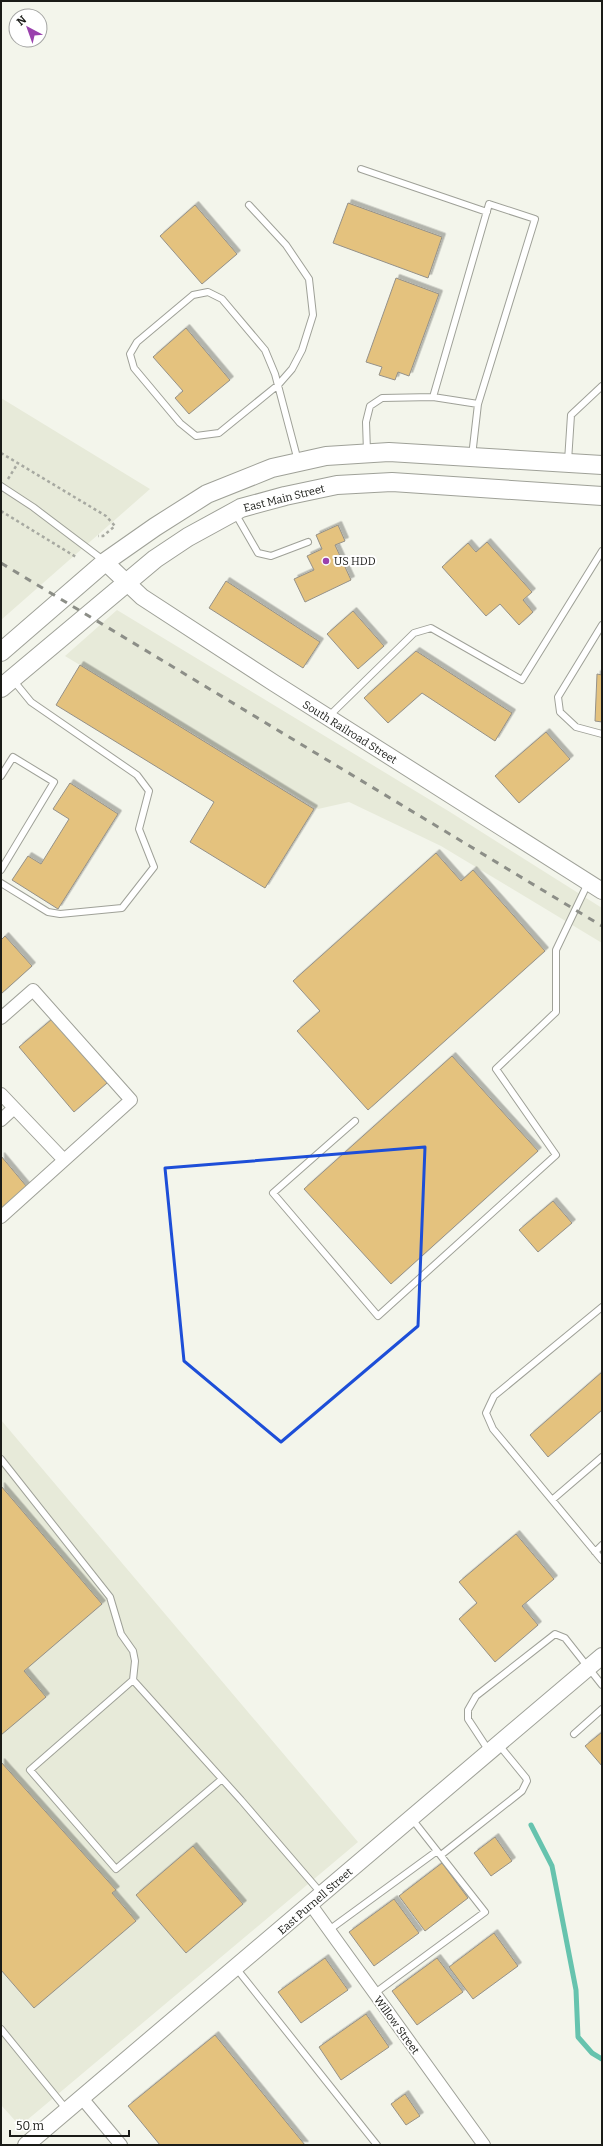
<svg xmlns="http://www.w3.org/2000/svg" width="603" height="2146" viewBox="0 0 603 2146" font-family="Bitter,serif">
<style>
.built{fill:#e7ead9}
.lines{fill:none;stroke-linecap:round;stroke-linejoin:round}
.stream{stroke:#66c3ae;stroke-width:5}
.building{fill:#e4c27e;stroke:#959188;filter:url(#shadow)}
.service-casing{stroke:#9fa198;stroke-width:8}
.minor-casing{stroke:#9fa198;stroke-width:14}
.tertiary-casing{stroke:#9fa198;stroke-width:18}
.secondary-casing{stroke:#9fa198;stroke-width:20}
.path{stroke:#a7a9a1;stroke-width:2.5;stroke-dasharray:3 3;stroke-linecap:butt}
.service{stroke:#fff;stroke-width:6}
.minor{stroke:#fff;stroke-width:12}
.tertiary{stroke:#fff;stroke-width:16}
.secondary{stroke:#fff;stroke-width:18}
.rail{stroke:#8c8e87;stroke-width:3;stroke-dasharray:7 7;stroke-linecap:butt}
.marked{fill:none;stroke:#1d4ed8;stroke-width:3;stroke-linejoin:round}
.poi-dot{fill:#9a41ad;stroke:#fff;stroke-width:1.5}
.labels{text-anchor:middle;stroke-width:4;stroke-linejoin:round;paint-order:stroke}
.street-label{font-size:11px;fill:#1a1b17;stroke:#fff}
.poi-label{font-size:11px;fill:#1a1b17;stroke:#fff;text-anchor:start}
</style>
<defs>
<filter id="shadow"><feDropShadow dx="3.5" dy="-3.5" stdDeviation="0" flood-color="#0004"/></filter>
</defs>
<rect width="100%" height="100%" fill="#f3f5eb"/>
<path class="built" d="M1,398L150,489L1,620Z
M117,610L450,812L602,908V943L441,846L349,802L318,809L65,656Z
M1,1420L358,1842L20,2126L1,2105Z"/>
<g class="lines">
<path class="stream" d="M531,1825L552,1866L576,1990L578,2037L592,2053L602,2059"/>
</g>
<path class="building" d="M348,203L442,237L428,278L333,243Z
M195,205L237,254L202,284L160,236Z
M396,278L439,294L409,376L398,372L395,380L379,375L382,367L366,362Z
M186,328L230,380L189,414L175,398L183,391L153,357Z
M338,525L345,541L335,545L351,580L305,602L294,579L314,570L307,556L322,549L316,535Z
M487,542L532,592L523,600L533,612L519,625L500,604L486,616L442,567L468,543L476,552Z
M226,581L320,642L303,668L209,608Z
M353,611L384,646L358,669L327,634Z
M416,651L512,713L495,741L422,693L388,723L364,698Z
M80,665L314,809L265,888L190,842L214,802L56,705Z
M597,674L602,675V722L595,721Z
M546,732L570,759L519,803L495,776Z
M70,783L118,814L58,909L12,880L28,856L41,864L69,819L53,809Z
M436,853L461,881L473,870L545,951L368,1110L297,1031L320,1011L293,981Z
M5,936L32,966L1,994V940Z
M52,1019L107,1083L74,1112L19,1047Z
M452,1056L538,1151L391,1284L304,1189Z
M1,1156L27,1187L1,1210Z
M553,1201L572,1223L538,1252L519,1230Z
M602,1372V1410L548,1457L530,1435Z
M1,1486L102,1604L24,1671L46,1697L1,1735Z
M516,1534L554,1579L522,1606L538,1625L495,1662L459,1619L477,1603L459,1582Z
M602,1732V1766L585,1746Z
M1,1762L116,1890L112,1893L136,1921L34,2008L1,1970Z
M495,1837L512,1861L491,1876L474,1853Z
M193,1846L243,1904L186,1953L136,1895Z
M442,1863L468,1898L425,1931L399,1896Z
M394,1899L419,1933L374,1966L349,1932Z
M494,1933L518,1966L473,1999L449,1967Z
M325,1958L348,1990L301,2023L278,1992Z
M437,1958L463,1992L417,2025L392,1991Z
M366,2014L389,2047L341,2080L319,2047Z
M215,2035L305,2145H160L128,2106Z
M405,2094L420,2116L406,2125L391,2104Z"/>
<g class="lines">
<g class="service-casing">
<path id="service" d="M361,169L487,212
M249,205L286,245L309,279L313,315L302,350L292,369L278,385L219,433L196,436L180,423L134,368L130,354L137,342L193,295L208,292L222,299L265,350L275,374L298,461
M433,397L478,404
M367,452L366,422L370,406L382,398L433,397L489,204L535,219L478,404L472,456
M568,461L571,415L602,386
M1,486L33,507L103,560
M235,513L258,553L271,556L308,542
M602,625L558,697L560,712L576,727L602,734
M328,717L414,633L431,628L522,680L602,551
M1,776L13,757L54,782L1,870
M1,883L48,912L60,914L122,908L154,867L139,829L149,791L137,775L31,702L13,680
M355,1121L273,1193L378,1316L556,1155L496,1069L556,1012V950L588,883
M602,1307L494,1396L486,1413L493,1429L602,1560
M1,1459L110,1597L121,1634L133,1651L135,1661L133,1680L30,1770L116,1869L222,1779
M552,1500L602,1457
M595,1552L602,1545
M133,1680L241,1800L321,1893
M574,1734L602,1709
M489,1751L468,1719V1710L476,1696L555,1634L565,1638L602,1685
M441,1855L522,1791L527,1781L526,1778L499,1745
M329,1930L437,1851
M236,1968L377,2145
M375,1993L485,1912L412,1819
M1,2029L67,2110"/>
</g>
<g class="minor-casing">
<path id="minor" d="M1,1018L33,990L131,1100L1,1217
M1,1094L64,1160
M1,1120L14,1108
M311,1905L484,2145
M81,2097L121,2145"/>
</g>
<g class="tertiary-casing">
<path id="tertiary" d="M105,562L142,597L274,683L602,891
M26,2145L602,1656"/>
</g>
<g class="secondary-casing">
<path id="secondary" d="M1,652L105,562L155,527L207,494L272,468L326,456L389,452L602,465
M1,688L155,559L188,537L241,508L285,496L337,485L392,482L602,496"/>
</g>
<path class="path" d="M1,453L106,516L115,526L103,536H98
M8,479L18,463
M1,511L76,557"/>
<use href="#service" class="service"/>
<use href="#minor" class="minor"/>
<use href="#tertiary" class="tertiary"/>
<use href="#secondary" class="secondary"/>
<path class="rail" d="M1,563L602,926"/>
</g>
<path class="marked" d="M425,1147L418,1326L281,1442L184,1361L165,1168Z"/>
<circle class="poi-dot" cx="326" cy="561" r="4"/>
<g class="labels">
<g class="street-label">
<text transform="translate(284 498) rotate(-14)" y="4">East Main Street</text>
<text transform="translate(350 732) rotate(32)" y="4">South Railroad Street</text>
<text transform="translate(315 1901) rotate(-41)" y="4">East Purnell Street</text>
<text transform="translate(397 2025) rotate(54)" y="4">Willow Street</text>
</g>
<g class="poi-label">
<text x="334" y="565">US HDD</text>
</g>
</g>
<rect width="603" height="2146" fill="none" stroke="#1a1b17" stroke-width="4"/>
<g transform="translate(28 28) rotate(319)"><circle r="19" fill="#ffffff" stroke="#a3a4a2"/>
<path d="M0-3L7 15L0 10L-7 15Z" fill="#9a41ad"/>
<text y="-6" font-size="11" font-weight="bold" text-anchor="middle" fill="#1a1b17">N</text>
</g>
<path d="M10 2130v6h119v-6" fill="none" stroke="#1a1b17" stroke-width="2"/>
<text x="16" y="2130" font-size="12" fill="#1a1b17" stroke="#ffffff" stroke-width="3" paint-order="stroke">50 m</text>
</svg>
